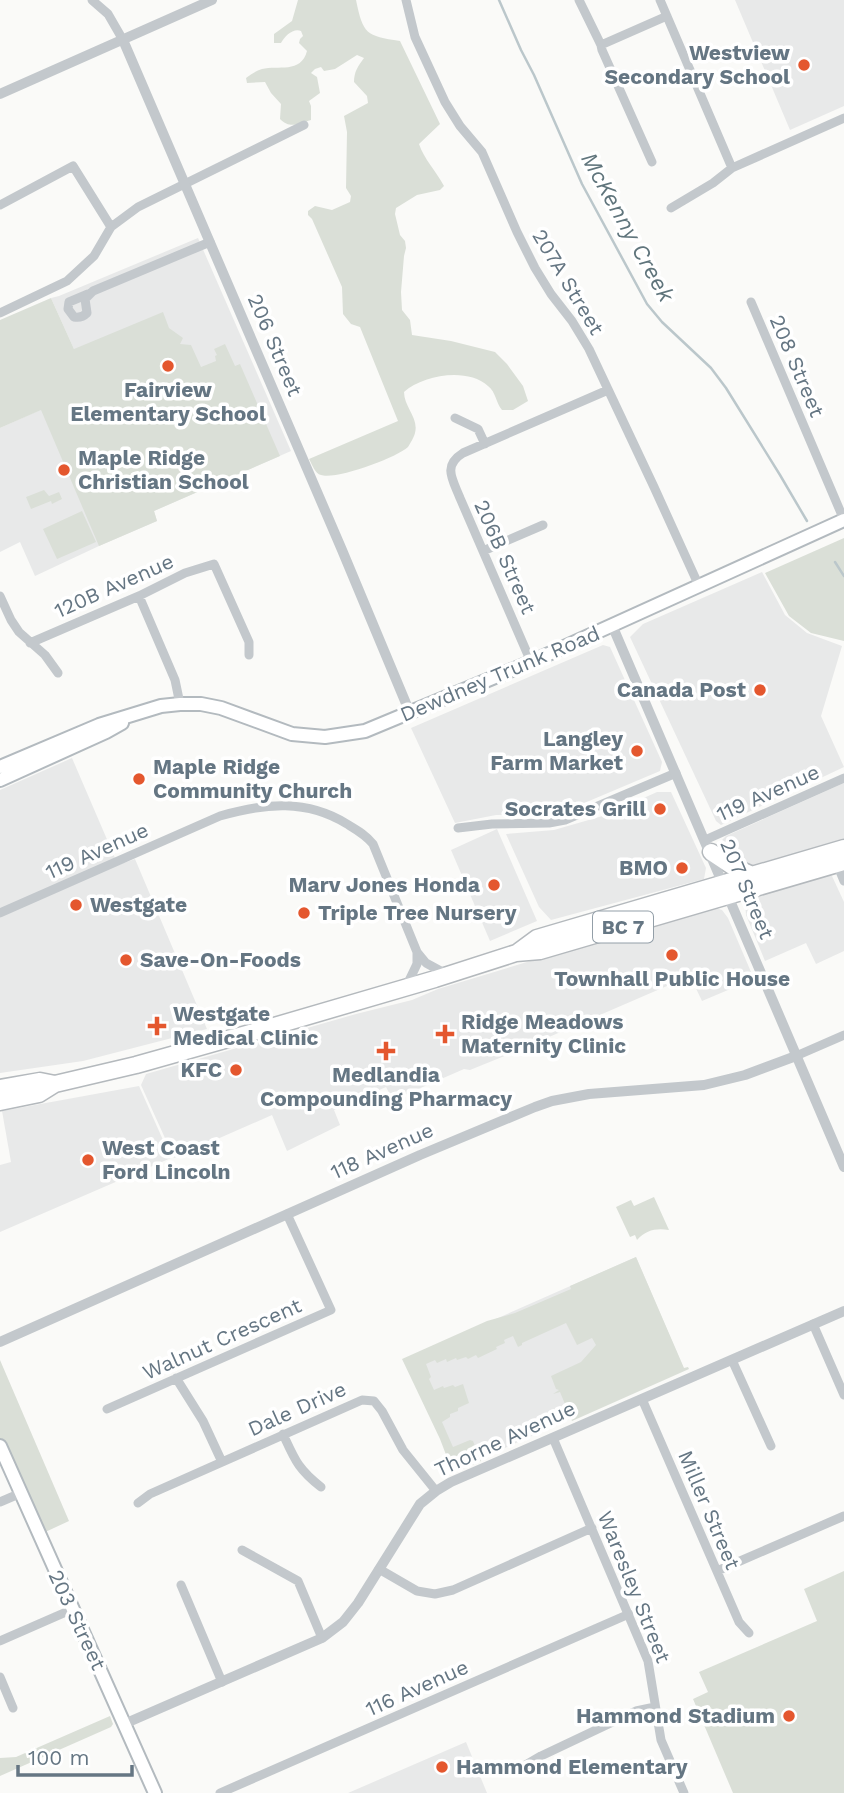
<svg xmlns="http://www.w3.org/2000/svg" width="844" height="1793" viewBox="0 0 844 1793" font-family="'Work Sans',sans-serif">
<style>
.built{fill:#e8e9e9}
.green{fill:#dadfd7}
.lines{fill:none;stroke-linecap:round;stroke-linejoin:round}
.stream{stroke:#bbc7cb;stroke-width:2.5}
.secondary-casing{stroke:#b3babf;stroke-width:16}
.trunk-casing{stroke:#b4b9bd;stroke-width:19}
.minor{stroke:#c3c8cc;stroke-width:9}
.tertiary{stroke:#c3c8cc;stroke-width:10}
.secondary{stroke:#fff;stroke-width:12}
.trunk{stroke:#fff;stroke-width:16}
.poi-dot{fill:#e4572e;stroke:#fff;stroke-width:2.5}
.labels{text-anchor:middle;stroke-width:7;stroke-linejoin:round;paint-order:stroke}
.shield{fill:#fff;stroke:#939fa8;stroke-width:2}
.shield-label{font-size:19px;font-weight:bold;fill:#657683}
.poi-label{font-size:21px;font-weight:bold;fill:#657683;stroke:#fff;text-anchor:start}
.street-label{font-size:21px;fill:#657683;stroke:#fff}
.water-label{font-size:23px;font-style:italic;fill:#60757c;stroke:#fff}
</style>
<rect width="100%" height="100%" fill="#fafaf8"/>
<path class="built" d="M735,0H844V106L790,130Z
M198,238L291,451L154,511L157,521L99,546L35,576L20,542L0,552V428L91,387L51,298L59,296Z
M762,572L785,615L807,633L842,646L821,716L844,767L721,825L716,821L630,637L643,624Z
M603,645L610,647L662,762L660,771L589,801L554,814L496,815L455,823L411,728Z
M72,758L118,865L135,859L207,1029L83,1061L0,1073V790Z
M844,783V842L751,868L722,851L721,841L726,836Z
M657,792H671L706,868L704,879L551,920L539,907L506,834L554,830L606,815Z
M497,829L537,921L490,941L451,850Z
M826,874L832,876L844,902V951L816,964L806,943L765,961L746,915L745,901L748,897Z
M716,908L722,910L728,918L754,979L702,1001L690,976L519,1050L470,1070L464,1069L393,1100L386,1087L334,1110L340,1125L287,1151L272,1115L174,1158L141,1085L146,1074L356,1014L412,1000L438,989L573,948Z
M139,1086L171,1158L0,1232V1165L11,1162L2,1111Z
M636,1257L684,1369L455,1470L405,1359Z
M466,1742L487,1793H348Z"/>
<path class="green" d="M298,0H356C363,34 366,36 400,41L440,124L419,144C424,159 436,171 444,186L440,190L417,195L396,208L395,214L400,235L405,241L406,248L404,256L401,292L402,310L410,320L412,335L451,341L495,352L507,364L523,386L528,401L513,410H502C496,403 496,392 488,386C467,367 423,375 404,392C404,407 419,418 415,433C414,437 410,444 408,447C396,458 336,480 321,475C315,474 312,464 309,459L398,421L360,327L351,324L343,314L342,287L312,219L308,215V211L315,206L332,210L350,202L351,196L346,188L347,132L344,116L368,103L367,96L354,82C354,72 358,66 364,58L357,55L335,69L324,71L321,67L315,69L311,73L317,77L320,93L309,101L311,106V120C298,124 290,129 280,119L281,104L271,93L265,82L247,83L246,78C251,74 256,71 262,69C278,65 301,74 307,51L299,43L300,39L303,36L301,31C293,28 285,36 281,43H274V34L292,21Z
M51,298L74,349L163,312L169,328L183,338L180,344L191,345L201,367L216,361L215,356L217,355L214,349L225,344L235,366L240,364L280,456L154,511L157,521L99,546L41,410L0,428V320Z
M44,490L49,496L59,492L62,499L52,504L51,501L31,509L26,497Z
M82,511L96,542L57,559L43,529Z
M844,538V641L811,633L789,616L765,573Z
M654,1197L669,1230C656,1228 646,1230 637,1240L635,1235L630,1237L616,1207L631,1200L634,1206Z
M636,1257L684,1368L688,1367L689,1369L572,1421L560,1392L553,1394L559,1390L556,1389L551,1376L581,1362L596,1345L592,1338L577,1345L566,1323L522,1343V1345L518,1347L513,1336L504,1340L505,1343L496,1347L497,1349L478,1358L476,1355L468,1359L466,1357L457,1360L456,1358L447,1362L446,1359L437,1363L435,1360L426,1364L431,1377L429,1379L434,1390L443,1386L444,1388L453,1385L455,1387L463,1384L469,1403L458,1408V1411L450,1414V1417L442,1422L453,1447L470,1440L473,1441L481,1461L453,1473L440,1439L402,1359L487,1321L515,1313L571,1289L570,1286Z
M0,1360L69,1521L41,1534L0,1446Z
M844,1571V1793H733L693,1699L708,1692L699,1672L817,1621L804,1589Z
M110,1716L113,1724L111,1727L0,1776V1758L16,1757Z"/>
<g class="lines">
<path class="stream" d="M499,0L521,50L534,75L582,184L647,304L662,322L711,368L726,388L780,475L807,521
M835,562L844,576"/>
<g class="secondary-casing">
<path id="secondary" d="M0,767L99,725L161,706L180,704H201L221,708L292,734L325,737L365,731L531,662L844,520
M0,780L106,732L122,723
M0,1446L155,1793"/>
</g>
<g class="trunk-casing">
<path id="trunk" d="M711,852L732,866L750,874
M518,952L537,938L844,848
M0,1088L40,1081L55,1084
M0,1102L39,1094L55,1084L136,1065L264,1029L435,979L516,953L540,951L844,862"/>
</g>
<path class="minor" d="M92,0L108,14L123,40
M406,0L415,37L445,102L460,126L482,152L517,232L535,268L551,294L572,321L589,349L654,487L699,586
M579,0L601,45L602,50L652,162
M660,0L732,168
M601,45L667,16
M0,205L73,166L111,227
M671,208L713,183L732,168L844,118
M88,294L69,302L68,309L74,317C79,318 83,317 87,313L85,299L93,291L210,242
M751,302L844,520
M0,313L67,281L94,256L111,227L138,207L304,125
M455,418L478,429L485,444
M483,551L543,525
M0,596L11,620L19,632L45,655L58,673
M139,596L175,680L180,704
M30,643L139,596L185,573L214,564L249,642V655
M531,662L460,498C453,480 442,466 463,453L608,390
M458,828L492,824L549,823L565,820L676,773
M705,840L844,778
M837,864L844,881
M0,913L220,816C265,803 307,799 347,824C357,830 366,835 373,844L417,952L426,963L448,975
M406,987L417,964V952
M796,1056L844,1035
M813,1324L844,1395
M732,1360L771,1446
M176,1378L203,1421L222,1462
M642,1399L739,1622L749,1633
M107,1409L331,1310L287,1214
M283,1434C295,1460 298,1469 321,1487
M553,1438L648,1661L661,1740L684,1793
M0,1502L21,1493
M138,1503L150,1494L362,1400L374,1401L382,1411L403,1450L436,1491
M242,1550L298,1581L322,1638
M379,1569L417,1591L435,1594L453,1590L592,1528
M717,1571L844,1516
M181,1585L222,1682
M0,1641L73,1609
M0,1677L13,1708
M524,1766L541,1756L636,1711L655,1707
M220,1793L629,1614"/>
<path class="tertiary" d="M123,40L342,550L410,713
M0,94L212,0
M612,625L844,1167
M0,1342L420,1155L535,1107L552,1101L589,1094L704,1085L745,1075L796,1056
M124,1724L322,1638L343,1622L358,1603L420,1504L436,1491L451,1482L844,1311"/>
<use href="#secondary" class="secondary"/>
<use href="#trunk" class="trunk"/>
</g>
<g class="poi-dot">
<circle cx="804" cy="65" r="7"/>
<circle cx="168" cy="366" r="7"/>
<circle cx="64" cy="470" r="7"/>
<circle cx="760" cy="690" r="7"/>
<circle cx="637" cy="751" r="7"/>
<circle cx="139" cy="779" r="7"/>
<circle cx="660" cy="809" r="7"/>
<circle cx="682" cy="868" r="7"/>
<circle cx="494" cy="885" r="7"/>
<circle cx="76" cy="905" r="7"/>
<circle cx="304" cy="913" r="7"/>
<circle cx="672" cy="955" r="7"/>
<circle cx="126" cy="960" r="7"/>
<path d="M153.5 1015.5h7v7h7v7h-7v7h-7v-7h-7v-7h7z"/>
<path d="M441.5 1023.5h7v7h7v7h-7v7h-7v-7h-7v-7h7z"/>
<path d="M382.5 1040.5h7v7h7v7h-7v7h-7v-7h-7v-7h7z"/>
<circle cx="236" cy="1070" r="7"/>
<circle cx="88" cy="1160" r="7"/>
<circle cx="789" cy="1716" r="7"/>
<circle cx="442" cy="1767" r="7"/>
</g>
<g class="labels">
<rect class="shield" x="593" y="911.5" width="60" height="31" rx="5"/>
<g class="shield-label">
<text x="623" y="934">BC 7</text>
</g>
<g class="poi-label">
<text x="790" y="60" text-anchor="end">Westview<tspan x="790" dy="24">Secondary School</tspan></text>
<text x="168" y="397" text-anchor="middle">Fairview<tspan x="168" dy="24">Elementary School</tspan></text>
<text x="78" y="465">Maple Ridge<tspan x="78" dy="24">Christian School</tspan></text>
<text x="746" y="697" text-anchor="end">Canada Post</text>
<text x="623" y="746" text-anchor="end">Langley<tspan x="623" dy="24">Farm Market</tspan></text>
<text x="153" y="774">Maple Ridge<tspan x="153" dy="24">Community Church</tspan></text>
<text x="646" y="816" text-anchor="end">Socrates Grill</text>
<text x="668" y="875" text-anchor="end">BMO</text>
<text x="480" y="892" text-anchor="end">Marv Jones Honda</text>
<text x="90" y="912">Westgate</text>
<text x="318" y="920">Triple Tree Nursery</text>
<text x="140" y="967">Save-On-Foods</text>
<text x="672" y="986" text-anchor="middle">Townhall Public House</text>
<text x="173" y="1021">Westgate<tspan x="173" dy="24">Medical Clinic</tspan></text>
<text x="461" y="1029">Ridge Meadows<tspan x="461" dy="24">Maternity Clinic</tspan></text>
<text x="222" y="1077" text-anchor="end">KFC</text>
<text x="386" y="1082" text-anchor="middle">Medlandia<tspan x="386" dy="24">Compounding Pharmacy</tspan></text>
<text x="102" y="1155">West Coast<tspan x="102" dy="24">Ford Lincoln</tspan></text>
<text x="775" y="1723" text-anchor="end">Hammond Stadium</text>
<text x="456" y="1774">Hammond Elementary</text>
</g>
<g class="street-label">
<text transform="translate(568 282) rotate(59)" y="7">207A Street</text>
<text transform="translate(275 345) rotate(67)" y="7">206 Street</text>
<text transform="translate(797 366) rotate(67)" y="7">208 Street</text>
<text transform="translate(505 557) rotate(66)" y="7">206B Street</text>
<text transform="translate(114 586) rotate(-24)" y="7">120B Avenue</text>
<text transform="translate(500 674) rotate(-23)" y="7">Dewdney Trunk Road</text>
<text transform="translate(768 793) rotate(-24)" y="7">119 Avenue</text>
<text transform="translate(97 851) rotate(-24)" y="7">119 Avenue</text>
<text transform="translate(747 889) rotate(67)" y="7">207 Street</text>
<text transform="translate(382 1151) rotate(-24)" y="7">118 Avenue</text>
<text transform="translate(222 1339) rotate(-24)" y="7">Walnut Crescent</text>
<text transform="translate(297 1409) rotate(-24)" y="7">Dale Drive</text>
<text transform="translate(505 1439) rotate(-25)" y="7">Thorne Avenue</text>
<text transform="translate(709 1510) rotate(67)" y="7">Miller Street</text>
<text transform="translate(634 1587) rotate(68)" y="7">Waresley Street</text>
<text transform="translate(77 1620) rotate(65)" y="7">203 Street</text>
<text transform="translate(417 1688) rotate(-24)" y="7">116 Avenue</text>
</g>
<g class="water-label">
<text transform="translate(628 227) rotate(61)" y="8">McKenny Creek</text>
</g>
</g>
<path d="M18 1765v10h114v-10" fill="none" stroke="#657683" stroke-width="3.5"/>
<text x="28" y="1765" font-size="21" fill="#657683" stroke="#ffffff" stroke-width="5" paint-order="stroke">100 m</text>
</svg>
